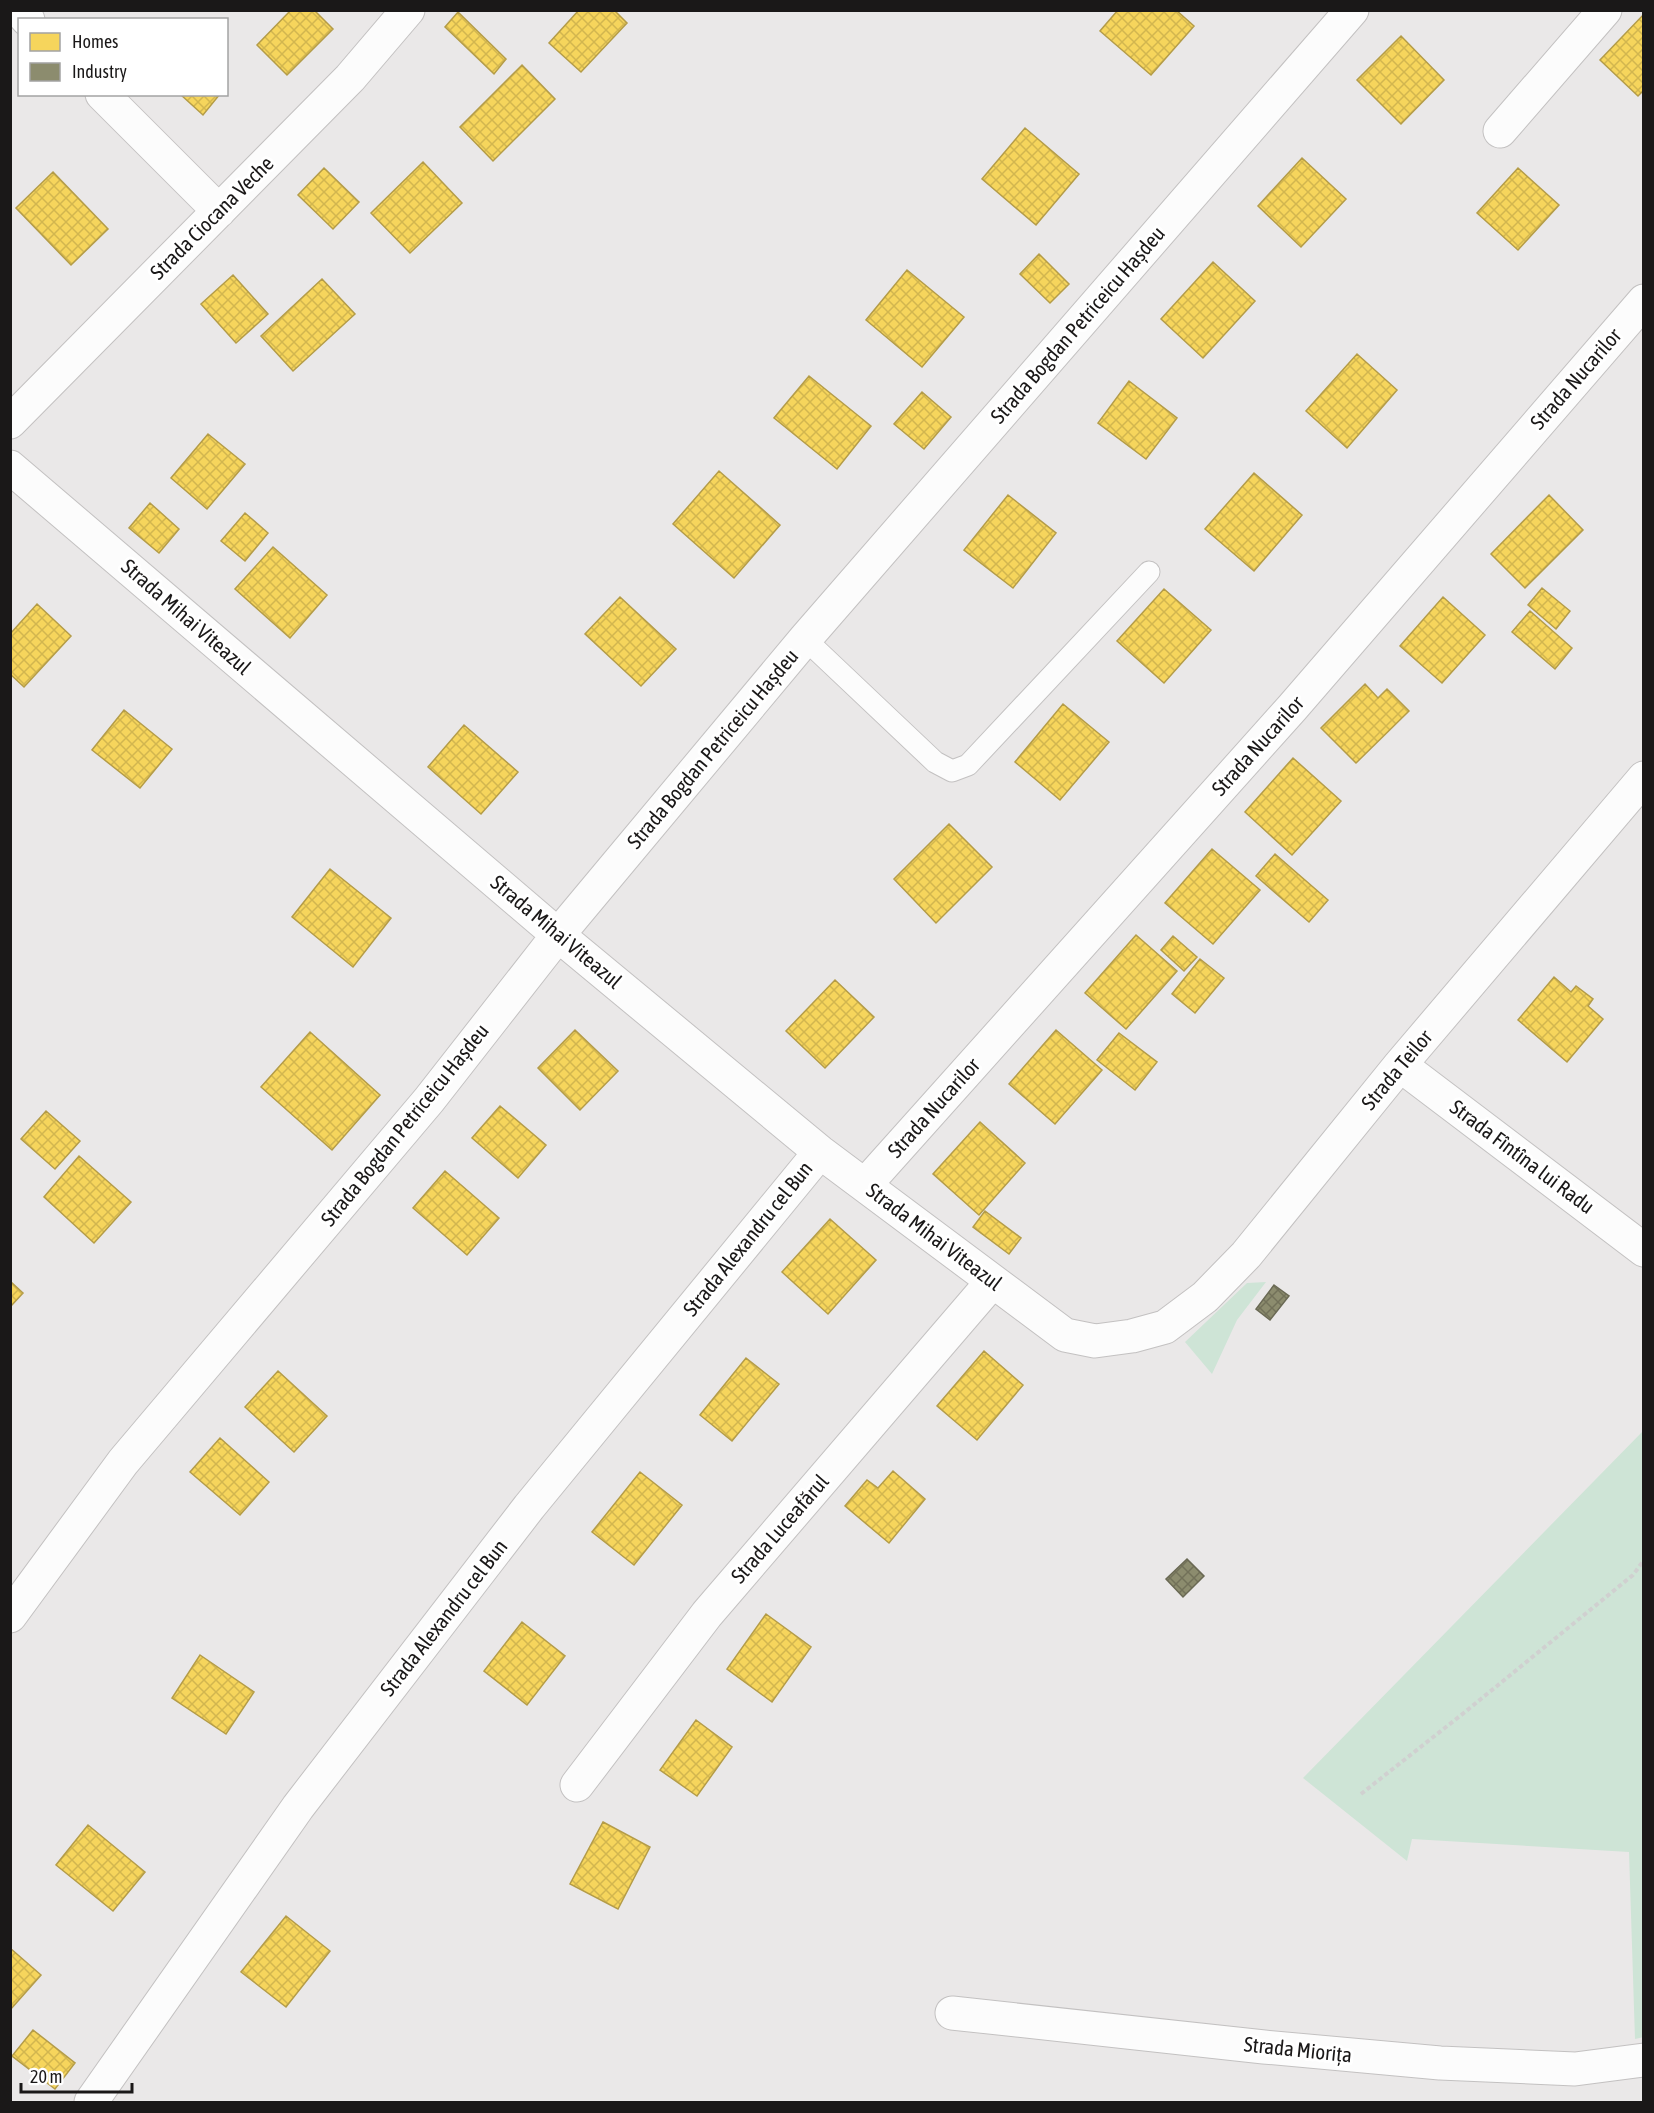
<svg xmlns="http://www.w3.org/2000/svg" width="1654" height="2113" viewBox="0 0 1654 2113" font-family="'Asap Condensed',sans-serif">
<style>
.green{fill:#cee4d6}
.homes{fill:url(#homes-cross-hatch);stroke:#b49c48;stroke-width:1.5}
.industry{fill:url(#industry-cross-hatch);stroke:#6a6954;stroke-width:1.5}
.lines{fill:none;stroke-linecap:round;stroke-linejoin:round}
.service-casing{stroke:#c3c1c1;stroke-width:23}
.minor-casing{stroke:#c3c1c1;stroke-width:35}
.path{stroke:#d0d0d0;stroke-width:4;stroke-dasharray:4.5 3;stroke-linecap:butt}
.service{stroke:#fcfcfc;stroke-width:21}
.minor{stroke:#fcfcfc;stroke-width:33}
.labels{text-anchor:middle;stroke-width:6;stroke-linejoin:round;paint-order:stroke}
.street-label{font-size:21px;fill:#1a1818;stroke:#fff}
</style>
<defs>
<pattern id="homes-cross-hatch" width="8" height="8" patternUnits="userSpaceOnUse" patternTransform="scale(1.5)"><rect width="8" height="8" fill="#f6d55c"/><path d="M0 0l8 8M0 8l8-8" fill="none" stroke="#d2b64f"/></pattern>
<pattern id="industry-cross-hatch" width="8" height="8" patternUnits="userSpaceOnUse" patternTransform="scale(1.5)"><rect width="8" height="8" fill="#8c8c6e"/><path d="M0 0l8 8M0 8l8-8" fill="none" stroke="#727159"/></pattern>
</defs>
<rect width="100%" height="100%" fill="#eae8e8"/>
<path class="green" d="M1266,1282L1237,1320L1212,1374L1185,1342L1247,1283Z
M1643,1431L1644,2037L1635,2039L1629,1852L1412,1839L1407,1861L1303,1778Z"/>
<path class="homes" d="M291,10H314L333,29L287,75L257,45Z
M579,10H614L627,23L581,72L549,43Z
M1118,10H1176L1194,26L1151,75L1100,31Z
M458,12L506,59L494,74L445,27Z
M1644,14V90L1638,96L1600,60Z
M1401,36L1444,80L1401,124L1357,80Z
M522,65L555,99L493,161L460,127Z
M180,94H220L203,115Z
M1025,128L1079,174L1036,225L982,179Z
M1302,158L1346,199L1301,247L1258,206Z
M423,162L462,203L410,253L371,213Z
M324,168L359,202L333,229L298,195Z
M1518,168L1559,205L1518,250L1477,213Z
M53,172L108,229L71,265L16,208Z
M1039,254L1069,284L1050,303L1020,274Z
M1213,262L1255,301L1203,358L1161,319Z
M907,270L964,317L922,367L866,320Z
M233,275L268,314L236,343L201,304Z
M322,279L355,314L293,371L261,336Z
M1357,354L1397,390L1347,448L1306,411Z
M809,376L871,426L837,469L774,418Z
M1129,381L1177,418L1146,459L1098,423Z
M922,392L951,417L924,449L894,424Z
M208,434L245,464L207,509L171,478Z
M719,471L780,525L734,578L673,524Z
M1254,473L1302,515L1254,571L1205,529Z
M1008,495L1056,533L1013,588L964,550Z
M1549,495L1583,530L1525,588L1491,554Z
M150,503L179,529L159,553L129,528Z
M245,513L268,533L245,561L221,541Z
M273,547L327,595L290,638L235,589Z
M1542,588L1570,611L1556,629L1528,605Z
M1164,589L1211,630L1164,683L1117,641Z
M620,597L676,649L641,686L585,634Z
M1443,597L1485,635L1442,683L1400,646Z
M37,604L71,636L24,687L10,674V634Z
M1530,611L1572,648L1555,669L1512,632Z
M1365,684L1378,698L1387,689L1409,711L1356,763L1321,728Z
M1063,704L1109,742L1060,800L1015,762Z
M124,710L172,749L140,788L92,750Z
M464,725L518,772L481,814L428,767Z
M1293,758L1341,801L1292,855L1245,812Z
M949,824L992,867L936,923L894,879Z
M1212,849L1260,890L1213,944L1165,903Z
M1275,854L1328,900L1309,922L1256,876Z
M330,869L391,918L353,967L292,917Z
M1136,935L1177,971L1126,1029L1085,993Z
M1173,936L1197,957L1184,971L1161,950Z
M1200,959L1224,978L1195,1013L1172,994Z
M1554,977L1571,992L1576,986L1593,999L1588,1006L1603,1019L1567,1062L1518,1020Z
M835,980L874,1017L825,1068L786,1031Z
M575,1030L618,1071L580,1110L538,1068Z
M1056,1030L1102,1070L1055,1124L1009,1084Z
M310,1032L380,1095L332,1150L261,1087Z
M1119,1033L1157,1062L1135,1090L1097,1060Z
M500,1106L546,1145L518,1178L472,1138Z
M46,1111L80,1141L55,1169L21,1139Z
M980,1122L1025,1163L979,1215L933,1174Z
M79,1156L131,1202L94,1243L44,1197Z
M445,1171L499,1218L467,1255L413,1208Z
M985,1211L1021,1238L1009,1254L973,1227Z
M830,1219L876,1260L828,1314L782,1272Z
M10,1281L23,1293L10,1307Z
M984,1351L1023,1385L977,1440L937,1406Z
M746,1358L779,1384L732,1441L700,1415Z
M278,1371L327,1416L294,1452L245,1407Z
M220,1438L269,1482L240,1515L190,1472Z
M893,1471L925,1499L889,1543L845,1506L867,1480L878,1488Z
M640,1472L682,1505L634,1565L592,1532Z
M766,1614L811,1647L772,1702L727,1669Z
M522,1622L565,1656L527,1705L484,1671Z
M200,1655L254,1692L226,1734L172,1698Z
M696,1720L732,1747L697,1796L660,1770Z
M603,1822L650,1847L618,1909L570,1884Z
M88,1825L145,1872L113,1911L56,1865Z
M286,1916L330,1951L286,2007L241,1972Z
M10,1948L41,1975L10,2010Z
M33,2030L75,2063L55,2089L12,2056Z"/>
<path class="industry" d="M1274,1285L1289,1296L1270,1320L1256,1309Z
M1187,1559L1204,1576L1183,1597L1166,1579Z"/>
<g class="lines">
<g class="service-casing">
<path id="service" d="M805,639L935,762L952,771L968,765L1149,572"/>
</g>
<g class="minor-casing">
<path id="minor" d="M19,10L28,20
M102,94L219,211
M1500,131L1605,10
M10,422L350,78L408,10
M10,467L558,935L820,1152L1065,1335L1095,1341L1132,1336L1165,1327L1205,1297L1246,1255L1400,1065L1644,778
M1400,1065L1644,1250
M865,1185L1292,708L1644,301
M10,1616L123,1462L429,1100L558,935L805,639L1352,10
M577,1785L707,1614L992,1282
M952,2013L1264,2047L1440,2063L1575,2069L1644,2060
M91,2102L298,1807L529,1507L820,1152"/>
</g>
<path class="path" d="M1361,1794L1465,1712L1633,1575L1644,1560"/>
<use href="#service" class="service"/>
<use href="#minor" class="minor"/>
</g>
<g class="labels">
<g class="street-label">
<text transform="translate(212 218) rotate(-45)" y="7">Strada Ciocana Veche</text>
<text transform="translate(1078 325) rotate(-49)" y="7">Strada Bogdan Petriceicu Hașdeu</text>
<text transform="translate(1576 379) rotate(-49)" y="7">Strada Nucarilor</text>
<text transform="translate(186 617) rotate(41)" y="7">Strada Mihai Viteazul</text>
<text transform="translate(1258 746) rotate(-48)" y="7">Strada Nucarilor</text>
<text transform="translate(713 749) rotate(-50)" y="7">Strada Bogdan Petriceicu Hașdeu</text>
<text transform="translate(556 932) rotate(40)" y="7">Strada Mihai Viteazul</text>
<text transform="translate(1397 1070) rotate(-50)" y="7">Strada Teilor</text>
<text transform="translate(934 1108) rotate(-48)" y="7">Strada Nucarilor</text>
<text transform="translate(405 1125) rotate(-51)" y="7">Strada Bogdan Petriceicu Hașdeu</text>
<text transform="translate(1522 1157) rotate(37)" y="7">Strada Fîntîna lui Radu</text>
<text transform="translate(934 1237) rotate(37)" y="7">Strada Mihai Viteazul</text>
<text transform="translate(748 1239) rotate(-51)" y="7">Strada Alexandru cel Bun</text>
<text transform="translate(780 1529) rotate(-49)" y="7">Strada Luceafărul</text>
<text transform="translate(444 1618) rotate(-52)" y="7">Strada Alexandru cel Bun</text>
<text transform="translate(1298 2050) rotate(6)" y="7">Strada Miorița</text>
</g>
</g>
<rect width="1654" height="2113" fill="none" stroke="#1a1818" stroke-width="24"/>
<rect x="18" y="18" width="210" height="78" fill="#ffffff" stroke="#a3a3a3" stroke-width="1.5"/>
<rect x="30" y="33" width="30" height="18" fill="#f6d55c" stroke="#a3a3a3" stroke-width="1.5"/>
<text x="72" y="48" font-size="18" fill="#1a1818">Homes</text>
<rect x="30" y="63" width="30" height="18" fill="#8c8c6e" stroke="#a3a3a3" stroke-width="1.5"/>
<text x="72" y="78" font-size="18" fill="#1a1818">Industry</text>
<path d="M21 2083v9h111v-9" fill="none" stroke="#1a1818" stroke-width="3"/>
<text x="30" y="2083" font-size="18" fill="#1a1818" stroke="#ffffff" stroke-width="4.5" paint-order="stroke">20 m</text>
</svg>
